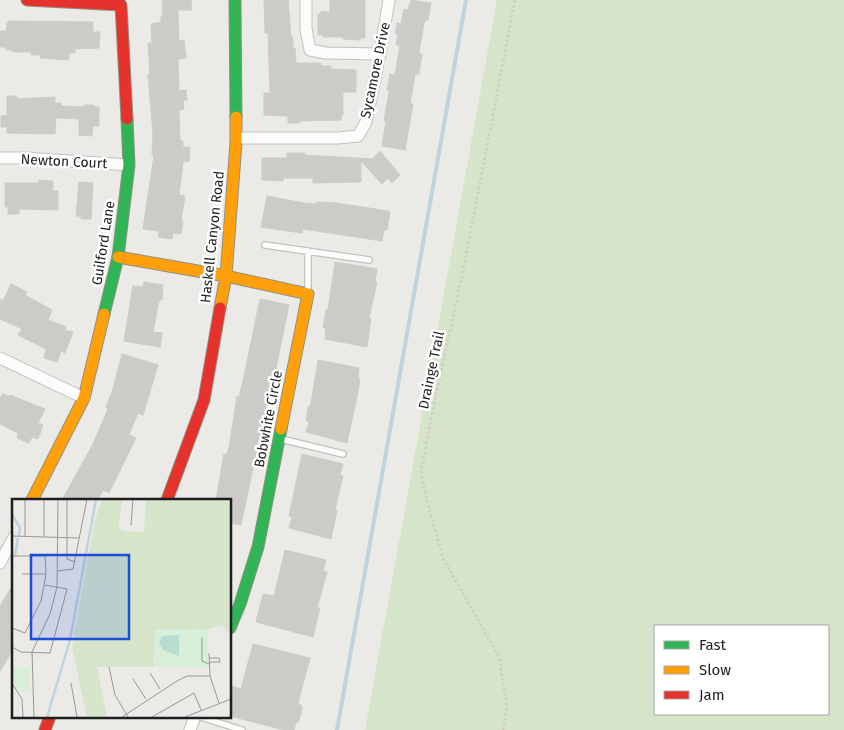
<svg xmlns="http://www.w3.org/2000/svg" width="844" height="730" viewBox="0 0 844 730" font-family="'Fira Sans',sans-serif">
<style>
.grass{fill:#d6e5c9;fill-rule:evenodd}
.lines{fill:none;stroke-linecap:round;stroke-linejoin:round}
.stream{stroke:#bed3db;stroke-width:4}
.building{fill:#cccbc8;stroke:#ceccc9}
.lane-casing{stroke:#c1c1bf;stroke-width:8}
.street-casing{stroke:#c1c1bf;stroke-width:13}
.fast-casing{stroke:#909381;stroke-width:13}
.slow-casing{stroke:#909381;stroke-width:13}
.jam-casing{stroke:#909381;stroke-width:13}
.path{stroke:#d4cac7;stroke-width:2.5;stroke-dasharray:2.5 2.5;stroke-linecap:butt}
.lane{stroke:#fcfcfb;stroke-width:5.5}
.street{stroke:#fcfcfb;stroke-width:11}
.fast{stroke:#30b455;stroke-width:11}
.slow{stroke:#ff9f0a;stroke-width:11}
.jam{stroke:#e5322d;stroke-width:11}
.labels{text-anchor:middle;stroke-width:5;stroke-linejoin:round;paint-order:stroke}
.street-label{font-size:14px;fill:#1e1e1e;stroke:#fff}
.inset-river{fill:none;stroke:#bed3db;stroke-width:2.5}
.inset-road{fill:none;stroke:#999897;stroke-width:1}
.view{fill:#1d4ed8;fill-opacity:0.15;stroke:#1d4ed8;stroke-width:2.5}
.inset-edge{fill:none;stroke:#1e1e1e;stroke-width:2.5}
</style>
<rect width="100%" height="100%" fill="#ebeae7"/>
<path class="grass" d="M497,0H844V730H365ZM655,626H828V714H655Z"/>
<g class="lines">
<path class="stream" d="M337,730L466,0"/>
</g>
<path class="building" d="M162,0H191L192,10H178L179,41L184,40L186,58L178,59L179,91L186,90L187,100H183L184,109L179,110L180,141H183V147H190L189,161L183,162L179,195L185,196L181,220L183,221L181,234L173,233L172,239L158,237L159,231L143,229L154,155H152L153,135L149,87L148,74H150L148,43H152L151,24L161,22V16H163Z
M264,0H288L291,37H293V48H295L296,63H321V66H331V69L356,70V92H343V115H341V120L299,121V123H288V116L264,115V93H270L268,33H265Z
M330,0H365V38H360V40L343,39V37H323V35H318V14H321V11L330,12Z
M411,0L431,3L428,20H426L424,23L419,53L422,54L419,74H415L410,104H413L405,150L382,146L386,122L384,121L389,91L387,90L390,74L395,75L400,45H396L398,34H395L397,23L401,24L404,9L408,10Z
M8,21L93,22V32H100L99,48L75,49V53H69V60L40,58V55H31V52H12V50H6V47H0V31H6L7,23H8Z
M7,96H17V99L55,97V103H61V106L84,107V105H94V107H99V126H93L92,136L79,135V119L56,118L55,134L7,133V127H1V116L7,115Z
M380,151L400,175L392,183L388,178L382,184L361,161V182L313,183V178H283V181L262,180V158H287V153H305V155L372,159Z
M39,180L53,181V191H58V210L19,209V214H8V207H5V183H39Z
M79,182L93,183L91,219H81V216H76Z
M267,196L304,203L316,204V202L337,203L388,211L390,212L387,230H384L382,241L303,229L302,233L261,227Z
M335,262L377,269L375,281L377,282L369,318H371L367,347L325,339L326,328H323L326,310H328Z
M144,282L163,285L162,300H160L158,305L153,332L162,333L160,347L124,341L133,286L143,287Z
M11,284L27,292L25,295L52,310L48,320L66,327L65,330L73,332L65,353L61,351L57,362L44,358L46,349L18,335L22,329L0,319V299L3,301Z
M260,299L289,305L272,388H270L241,525L230,523V500H216L224,454L226,455L229,448L237,396L239,397L243,381Z
M122,354L158,365L143,415L138,413L129,435L136,438L109,493L103,490L98,500H62L93,444L108,409L106,408L110,396H111Z
M318,360L359,368L358,379H360L358,392L347,443L306,432L309,422L306,421L308,408L311,404Z
M2,394L9,396L10,395L45,409L38,423L43,425L38,439L32,437L29,443L17,438L18,433L0,424V399Z
M302,454L343,464L340,475L343,476L335,510H337L331,539L289,528L292,517L289,516Z
M285,550L326,560L323,571L327,572L317,608H320L313,637L256,622L263,594L274,596Z
M14,583V648L0,671V606Z
M253,644L310,658L298,703L302,706V710L298,723L296,722L294,730H284L230,716L231,686L241,689Z"/>
<g class="lines">
<g class="lane-casing">
<path id="lane" d="M265,245L369,260
M308,251V292
M281,439L343,454
M198,716L242,730"/>
</g>
<g class="street-casing">
<path id="street" d="M306,0V29L310,50L326,53L380,54
M236,138H338L358,136L366,122L380,54L389,0
M0,158H25L129,165
M0,358L84,398
M0,563L14,537
M190,730L195,716"/>
</g>
<g class="fast-casing">
<path id="fast" d="M235,0L236,117
M104,314L118,257L129,165L127,119
M230,628L240,604L258,547L281,429"/>
</g>
<g class="slow-casing">
<path id="slow" d="M118,257L226,276L308,294L281,429
M220,308L226,276L236,143V117
M32,500L84,398L104,314"/>
</g>
<g class="jam-casing">
<path id="jam" d="M27,0L121,5L127,119
M167,500L204,400L220,308
M45,730L50,716"/>
</g>
<path class="path" d="M503,730L507,706L499,657L443,558L427,502L421,472L430,423L463,271L515,0"/>
<use href="#lane" class="lane"/>
<use href="#street" class="street"/>
<use href="#fast" class="fast"/>
<use href="#slow" class="slow"/>
<use href="#jam" class="jam"/>
</g>
<g class="labels">
<g class="street-label">
<text transform="translate(375 70) rotate(-78)" y="5">Sycamore Drive</text>
<text transform="translate(64 161) rotate(3)" y="5">Newton Court</text>
<text transform="translate(212 237) rotate(-84)" y="5">Haskell Canyon Road</text>
<text transform="translate(103 243) rotate(-81)" y="5">Guilford Lane</text>
<text transform="translate(431 370) rotate(-78)" y="5">Drainge Trail</text>
<text transform="translate(268 419) rotate(-79)" y="5">Bobwhite Circle</text>
</g>
</g>
<g transform="translate(12 499)">
<rect width="219" height="219" fill="#ebeae7"/>
<path d="M90,0H110L107,28L110,32L132,33L134,0H219V137L210,126L196,130L143,131L142,168H85L95,218H75L60,148L83,20Z" fill="#d6e5c9"/>
<path d="M196,130V168H143V131ZM0,169H17L18,196L16,192L9,193L0,182Z" fill="#d7eed9"/>
<path d="M167,136V157L151,151L147,143L150,137Z" fill="#b7ddd0"/>
<path class="inset-river" d="M0,15L8,29L7,37M3,56L6,39M35,218L58,141L84,0"/>
<path class="inset-road" d="M13,0V37M32,0V37M55,0V60L63,63M119,26L121,0M0,37L67,39M0,57H33L34,75L29,102L13,134L0,129M46,72L61,70L75,0M10,75H34M190,138V162L197,165M0,148L9,153L38,154L55,90L33,86M197,154L198,177L207,204M197,159H207L208,163H197M97,168L103,196L116,218M138,174L148,190M121,180L134,200M0,184L10,200L11,218M59,184L65,218M22,218L20,153L38,115L45,88L46,0M110,218L165,182L175,177H198M140,218L182,194L189,211M173,218L219,200"/>
<path class="view" d="M19,56H117V140H19Z"/>
<rect width="219" height="219" class="inset-edge"/>
</g>
<rect x="654" y="625" width="175" height="90" fill="#ffffff" stroke="#a5a5a5"/>
<rect x="664" y="641" width="25" height="8" fill="#30b455" stroke="#a5a5a5"/>
<text x="699" y="650" font-size="15" fill="#1e1e1e">Fast</text>
<rect x="664" y="666" width="25" height="8" fill="#ff9f0a" stroke="#a5a5a5"/>
<text x="699" y="675" font-size="15" fill="#1e1e1e">Slow</text>
<rect x="664" y="691" width="25" height="8" fill="#e5322d" stroke="#a5a5a5"/>
<text x="699" y="700" font-size="15" fill="#1e1e1e">Jam</text>
</svg>
